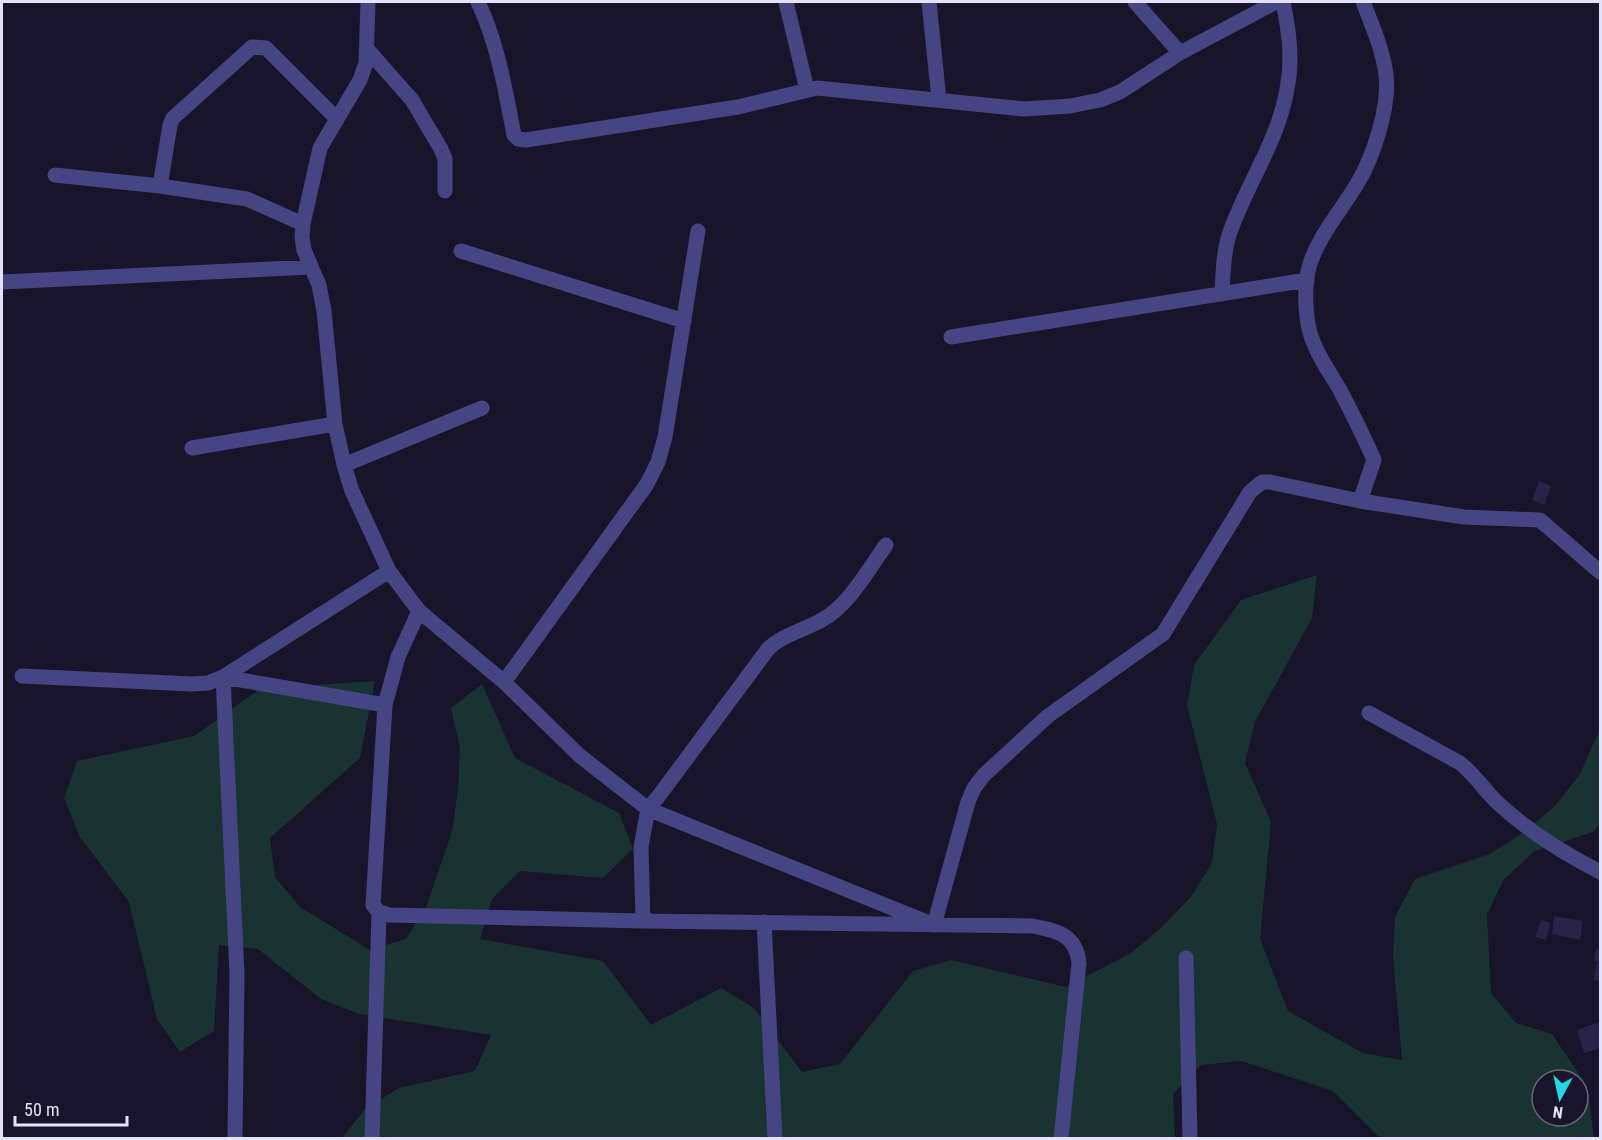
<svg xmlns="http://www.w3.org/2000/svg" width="1602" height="1140" viewBox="0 0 1602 1140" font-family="'Roboto Condensed',sans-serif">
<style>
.green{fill:#183332;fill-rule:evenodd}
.building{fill:#292349}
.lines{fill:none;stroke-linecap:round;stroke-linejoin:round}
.street{stroke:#464583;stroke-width:15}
</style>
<rect width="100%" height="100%" fill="#18142a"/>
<path class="green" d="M1317,575L1312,618L1255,722L1245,763L1271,822L1260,939L1288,1011L1363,1053L1402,1060L1393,956L1395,917L1415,879L1490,854L1524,832L1555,806L1580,774L1600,729V824L1593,832L1535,851L1504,879L1487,914L1491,993L1516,1023L1552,1034L1587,1086L1594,1138H1380L1333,1091L1241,1061L1201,1065L1173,1094L1175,1138H342L365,1109L399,1088L475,1071L491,1035L359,1014L321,999L258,949L219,945L214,1031L180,1052L157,1019L129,902L80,837L64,798L77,761L194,736L260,689L375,681L360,758L270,838L275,877L300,907L370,950L406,939L427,905L452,831L458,790L460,748L451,708L482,684L515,758L619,813L633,849L603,878L520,871L492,899L480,939L603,961L651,1025L721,988L754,1008L802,1072L840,1064L913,971L951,960L1066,987L1131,953L1161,928L1191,897L1212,863L1217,824L1187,706L1194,665L1241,600ZM1542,1080H1578V1116H1542Z"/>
<path class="building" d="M1539,481L1551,486L1544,505L1532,500Z
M1554,916L1583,921L1580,940L1552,934Z
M1541,920L1550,923L1546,940L1535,937Z
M1596,949H1600V981L1594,980L1597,961H1594Z
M1600,1022V1048L1584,1053L1577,1030Z"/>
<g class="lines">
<path class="street" d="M368,2L366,63L360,80L320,148L303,224L302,237L304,250L319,285L324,311L335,424L344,465L352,491L389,571L419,611L504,682L580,756L648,809L934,925L968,802L974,788L984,775L1048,716L1163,634L1250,492L1262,482H1270L1360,501L1464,517L1540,520L1600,572
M478,2C498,44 505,89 514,135L518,139L526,140L738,107L817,88L1024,109L1070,106L1100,100L1120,92L1180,53L1276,2
M786,2L807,90
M929,2L939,100
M1135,2L1180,53
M367,49L412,100L441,149L445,159V191
M55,175L160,186L247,199L303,224
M160,186L170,125L173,118L252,47L266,48L337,119
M461,251L684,321
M2,282L311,267
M1222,294C1223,275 1223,254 1229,235C1246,185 1278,142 1287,89C1293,59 1289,31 1283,2
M951,337L1307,280
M192,448L335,424
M344,465L482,408
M1360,501L1374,460C1364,437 1352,413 1340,390C1326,366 1310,346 1307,317C1305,300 1305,283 1309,267C1318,236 1341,211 1357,184C1373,158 1390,106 1386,75C1383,50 1372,25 1363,2
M419,611L398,657L385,705L373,905L379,912L389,915L643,921L1033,926C1058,931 1076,935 1079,963L1061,1138
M22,676L192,684L208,683L223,677L389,571
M504,682L647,484L658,462L665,437L698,231
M1369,713L1460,763C1475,775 1485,791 1499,804C1528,831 1565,854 1600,872
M643,921L641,847L648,809L658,797L768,649C782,635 804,630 822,620C850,604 867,571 886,545
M764,922L775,1138
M1186,958L1190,1138
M235,1138L237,973L223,677L385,705
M372,1138L379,912"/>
</g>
<rect width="1602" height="1140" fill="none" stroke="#e3e1fb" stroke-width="6"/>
<g transform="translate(1560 1098) rotate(188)"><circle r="28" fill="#18142a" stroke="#69667e" stroke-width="1.5"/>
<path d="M0-4.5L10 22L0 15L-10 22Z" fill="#23d7e5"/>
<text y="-9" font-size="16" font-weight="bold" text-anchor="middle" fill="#e3e1fb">N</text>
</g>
<path d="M15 1116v9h112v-9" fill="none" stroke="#e3e1fb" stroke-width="3"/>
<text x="24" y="1116" font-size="18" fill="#e3e1fb" stroke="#18142a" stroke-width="4.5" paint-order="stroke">50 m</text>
</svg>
